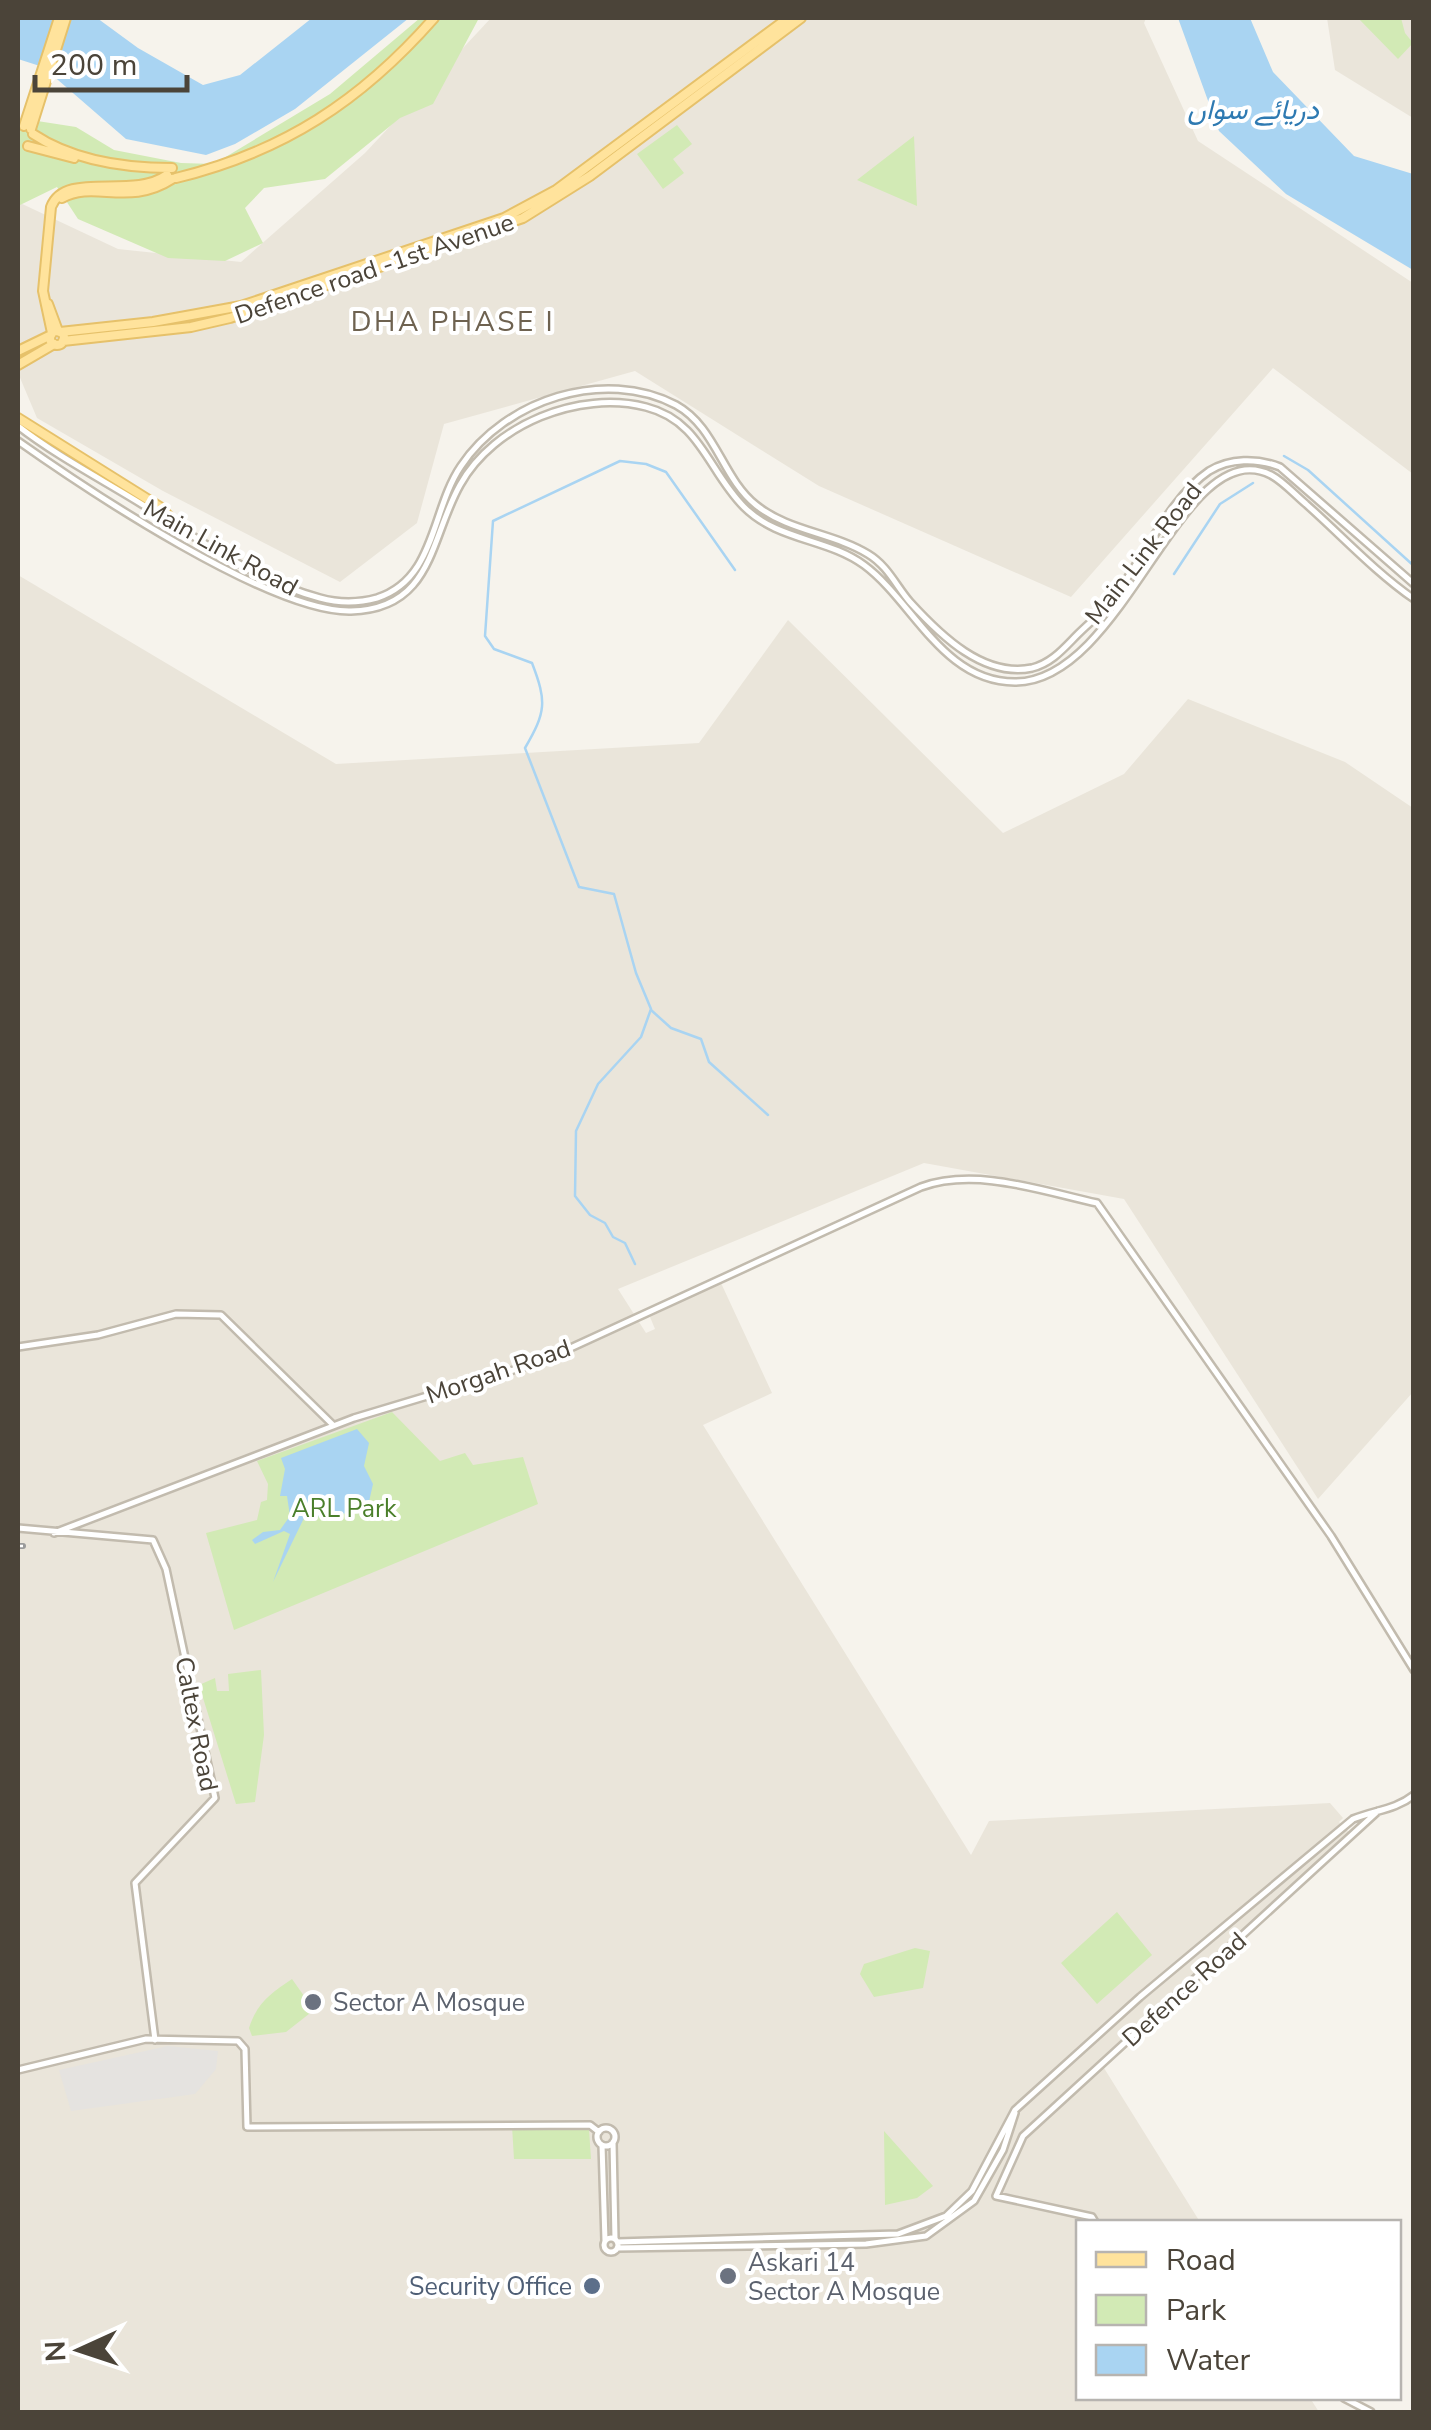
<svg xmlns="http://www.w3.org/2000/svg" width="1431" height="2430" viewBox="0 0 1431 2430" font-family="'Nunito Sans',Vazirmatn,sans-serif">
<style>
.residential{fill:#eae5da}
.green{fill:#d2eab5}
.parking{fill:#e5e3e0}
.water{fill:#a9d4f2}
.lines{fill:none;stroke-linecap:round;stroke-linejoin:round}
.stream{stroke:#a9d4f2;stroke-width:2.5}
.minor-casing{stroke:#c2bbae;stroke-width:10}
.major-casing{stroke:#e6c16a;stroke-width:12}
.minor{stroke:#fff;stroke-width:5}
.major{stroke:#ffe39c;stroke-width:8}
.rail-casing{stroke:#9a9a9a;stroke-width:6}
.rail{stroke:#fff;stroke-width:2.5;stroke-dasharray:8;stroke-linecap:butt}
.worship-dot{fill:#6b7280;stroke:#fff;stroke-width:4}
.service-dot{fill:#5c6f8a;stroke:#fff;stroke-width:4}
.labels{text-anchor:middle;stroke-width:8;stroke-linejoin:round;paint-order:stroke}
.street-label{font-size:25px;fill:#4b4439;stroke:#fff}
.park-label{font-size:25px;fill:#4a7f2a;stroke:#fff}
.worship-label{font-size:25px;fill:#5b616d;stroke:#fff;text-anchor:start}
.service-label{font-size:25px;fill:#4e5e75;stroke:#fff;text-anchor:end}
.water-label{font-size:28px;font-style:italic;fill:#2e7ab2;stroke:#fff}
.neighbourhood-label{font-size:28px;letter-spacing:2.5px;fill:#6e6250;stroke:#fff}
</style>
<rect width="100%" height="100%" fill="#f6f3ec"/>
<path class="residential" d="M491,18H1146L1144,23L1198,141L1413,283V474L1273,368L1071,597L819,486L635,371L444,424L417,523L340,582L163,491L37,418L18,373V202L118,249L241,262L365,153Z
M1327,18H1413V118L1335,70Z
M18,575L336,764L699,743L788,620L1003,833L1124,774L1188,699L1345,762L1413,808V1392L1318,1499L1124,1199L924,1163L618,1289L646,1333L655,1329L650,1317L721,1283L772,1393L703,1425L971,1855L989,1821L1330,1803L1343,1818L1339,1822L1351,1834L1099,2060L1200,2222H1078V2398H1310L1319,2412H18Z"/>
<path class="green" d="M420,18H479L433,104L400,118L325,179L264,188L245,208L263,243L225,261L168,258L78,219L57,187L18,206V118L76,127L114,150L181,163L214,164L330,94Z
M1358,18H1401L1405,33L1413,43L1398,59Z
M677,125L692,144L673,159L684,173L663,189L637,154Z
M914,136L917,206L857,180Z
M392,1412L440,1461L465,1453L473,1465L523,1457L538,1504L234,1630L206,1533L257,1520L261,1502L267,1500L268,1484L257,1461Z
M261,1670L264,1735L255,1802L236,1804L199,1685L215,1678L217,1691H229L228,1674Z
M1117,1912L1152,1955L1097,2004L1061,1963Z
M915,1948L930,1951L923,1988L874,1997L860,1974L864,1964Z
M292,1979L314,2010L286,2032L252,2036L249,2028C257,2003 271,1993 292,1979Z
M512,2126L589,2129L591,2159H514Z
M884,2131L933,2186L917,2198L885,2205Z"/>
<path class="parking" d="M168,2046L218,2051L216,2069L195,2094L71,2111L59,2070Z"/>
<path class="water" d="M18,18H97L138,48L203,85L240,75L312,18H409L295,109L235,144L206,155L126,139L43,67L18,59Z
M1178,18H1250L1273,72L1354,156L1413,174V270L1286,194L1219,131Z
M357,1429L369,1443L364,1466L373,1484L368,1506L359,1512L304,1518L273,1582L290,1534L284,1531L255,1544L252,1540L263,1532L280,1530L290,1516L287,1496H280L285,1469L281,1458Z"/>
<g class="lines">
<path class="stream" d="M1284,456L1308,470L1414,566
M1174,574L1220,504L1253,483
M651,1010L671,1028L701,1039L709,1062L768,1115
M635,1264L625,1243L613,1237L605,1223L590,1215L575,1196L576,1131L598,1084L641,1037L651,1009L636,973L614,894L579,887L525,748C546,712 547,702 532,663L494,649L485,636L493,521L620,461L646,464L666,472L735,570"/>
<g class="minor-casing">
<path id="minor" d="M18,426C58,457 105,481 148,508C202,541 258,582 320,598C338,603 359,603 377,598C436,579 431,510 461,466C505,400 604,367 676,405C716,427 722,478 756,505C788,531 834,533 868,554C888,566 896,586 910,602C941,636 984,678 1032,668C1052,663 1064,648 1077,635C1089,623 1102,613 1112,600C1141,563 1170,497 1209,471C1230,458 1257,458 1280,467L1414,584
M18,441C86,489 271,613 351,611C433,609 430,538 460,485C494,424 579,390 646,407C701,421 708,471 744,507C778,541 827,538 864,565C913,601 943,683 1016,682C1126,680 1182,430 1271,475C1284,482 1295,495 1306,504C1341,535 1375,572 1414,599
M18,1347L98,1335L176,1314L221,1315L333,1425
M18,1528L153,1540L166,1569L215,1798L135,1883L155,2040
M54,1533L354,1418L540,1362L921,1187C976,1167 1042,1191 1097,1203L1331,1536L1414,1670
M18,2070L146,2039L238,2041L245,2049L247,2127L590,2125L599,2132
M597 2137a9 9 0 1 1 18 0a9 9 0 1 1-18 0Z
M613,2142L615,2239
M602,2145L605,2241
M1095,2222L1092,2217L996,2196L1023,2136L1378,1811
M604 2245a7 7 0 1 1 14 0a7 7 0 1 1-14 0Z
M617,2242L898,2234L946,2216L972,2191L1015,2110L1140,1997L1353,1819C1375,1810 1395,1810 1414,1795
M617,2248L866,2244L926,2236L974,2201L1003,2150L1015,2113
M1344,2398L1371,2412"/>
</g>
<g class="major-casing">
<path id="major" d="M24,126L59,18
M31,129L66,18
M33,134C72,160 125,168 172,168
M28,146L74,158
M176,178C283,152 361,101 434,18
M62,198C94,180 129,207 172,179
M48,304L58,331
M50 338a7 7 0 1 1 14 0a7 7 0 1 1-14 0Z
M60,332L153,322L241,306L504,218L556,190L788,18
M52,333L43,291L51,207C65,170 132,200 167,175
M63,341L191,327L230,318L523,218L590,176L801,18
M18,351L51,335
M18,365L54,344
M18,418L160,507L178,526"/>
</g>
<use href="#minor" class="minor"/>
<use href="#major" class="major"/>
<g class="rail-casing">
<path id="rail" d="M18,1546H23"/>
</g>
<use href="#rail" class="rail"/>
</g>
<g class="worship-dot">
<circle cx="313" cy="2002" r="10"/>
<circle cx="728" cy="2276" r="10"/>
</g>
<circle class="service-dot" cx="592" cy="2286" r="10"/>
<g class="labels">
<g class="street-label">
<text transform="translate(374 268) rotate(-19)" y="9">Defence road -1st Avenue</text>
<text transform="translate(221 547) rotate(29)" y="9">Main Link Road</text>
<text transform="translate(1143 553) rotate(-52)" y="9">Main Link Road</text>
<text transform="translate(498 1371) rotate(-19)" y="9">Morgah Road</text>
<text transform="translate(197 1724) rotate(79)" y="9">Caltex Road</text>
<text transform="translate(1184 1989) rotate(-42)" y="9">Defence Road</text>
</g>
<g class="park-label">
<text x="344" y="1517">ARL Park</text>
</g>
<g class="worship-label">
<text x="333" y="2011">Sector A Mosque</text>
<text x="748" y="2271">Askari 14<tspan x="748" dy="29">Sector A Mosque</tspan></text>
</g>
<g class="service-label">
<text x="572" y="2295">Security Office</text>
</g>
<g class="water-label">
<text x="1253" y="119">دریائے سواں</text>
</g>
<g class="neighbourhood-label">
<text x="453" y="331">DHA PHASE I</text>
</g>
</g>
<rect width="1431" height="2430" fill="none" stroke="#4b4439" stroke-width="40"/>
<rect x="1076" y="2220" width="325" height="180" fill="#ffffff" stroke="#b7b4b0" stroke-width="2.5"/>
<rect x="1096" y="2252" width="50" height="15" fill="#ffe39c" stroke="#b7b4b0" stroke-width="2.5"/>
<text x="1166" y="2270" font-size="30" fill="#4b4439">Road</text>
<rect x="1096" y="2295" width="50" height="30" fill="#d2eab5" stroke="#b7b4b0" stroke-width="2.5"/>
<text x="1166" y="2320" font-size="30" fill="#4b4439">Park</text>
<rect x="1096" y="2345" width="50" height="30" fill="#a9d4f2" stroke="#b7b4b0" stroke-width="2.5"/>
<text x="1166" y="2370" font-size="30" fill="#4b4439">Water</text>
<g transform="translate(80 2350) rotate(267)" stroke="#ffffff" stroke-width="8" paint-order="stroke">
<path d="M0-8L18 38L0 25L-18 38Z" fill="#4b4439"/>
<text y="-15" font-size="28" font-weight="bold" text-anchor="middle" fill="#4b4439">N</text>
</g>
<path d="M35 75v15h152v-15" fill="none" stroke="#4b4439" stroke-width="5"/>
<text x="50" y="75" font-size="30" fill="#4b4439" stroke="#ffffff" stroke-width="8" paint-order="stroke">200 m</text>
</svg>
